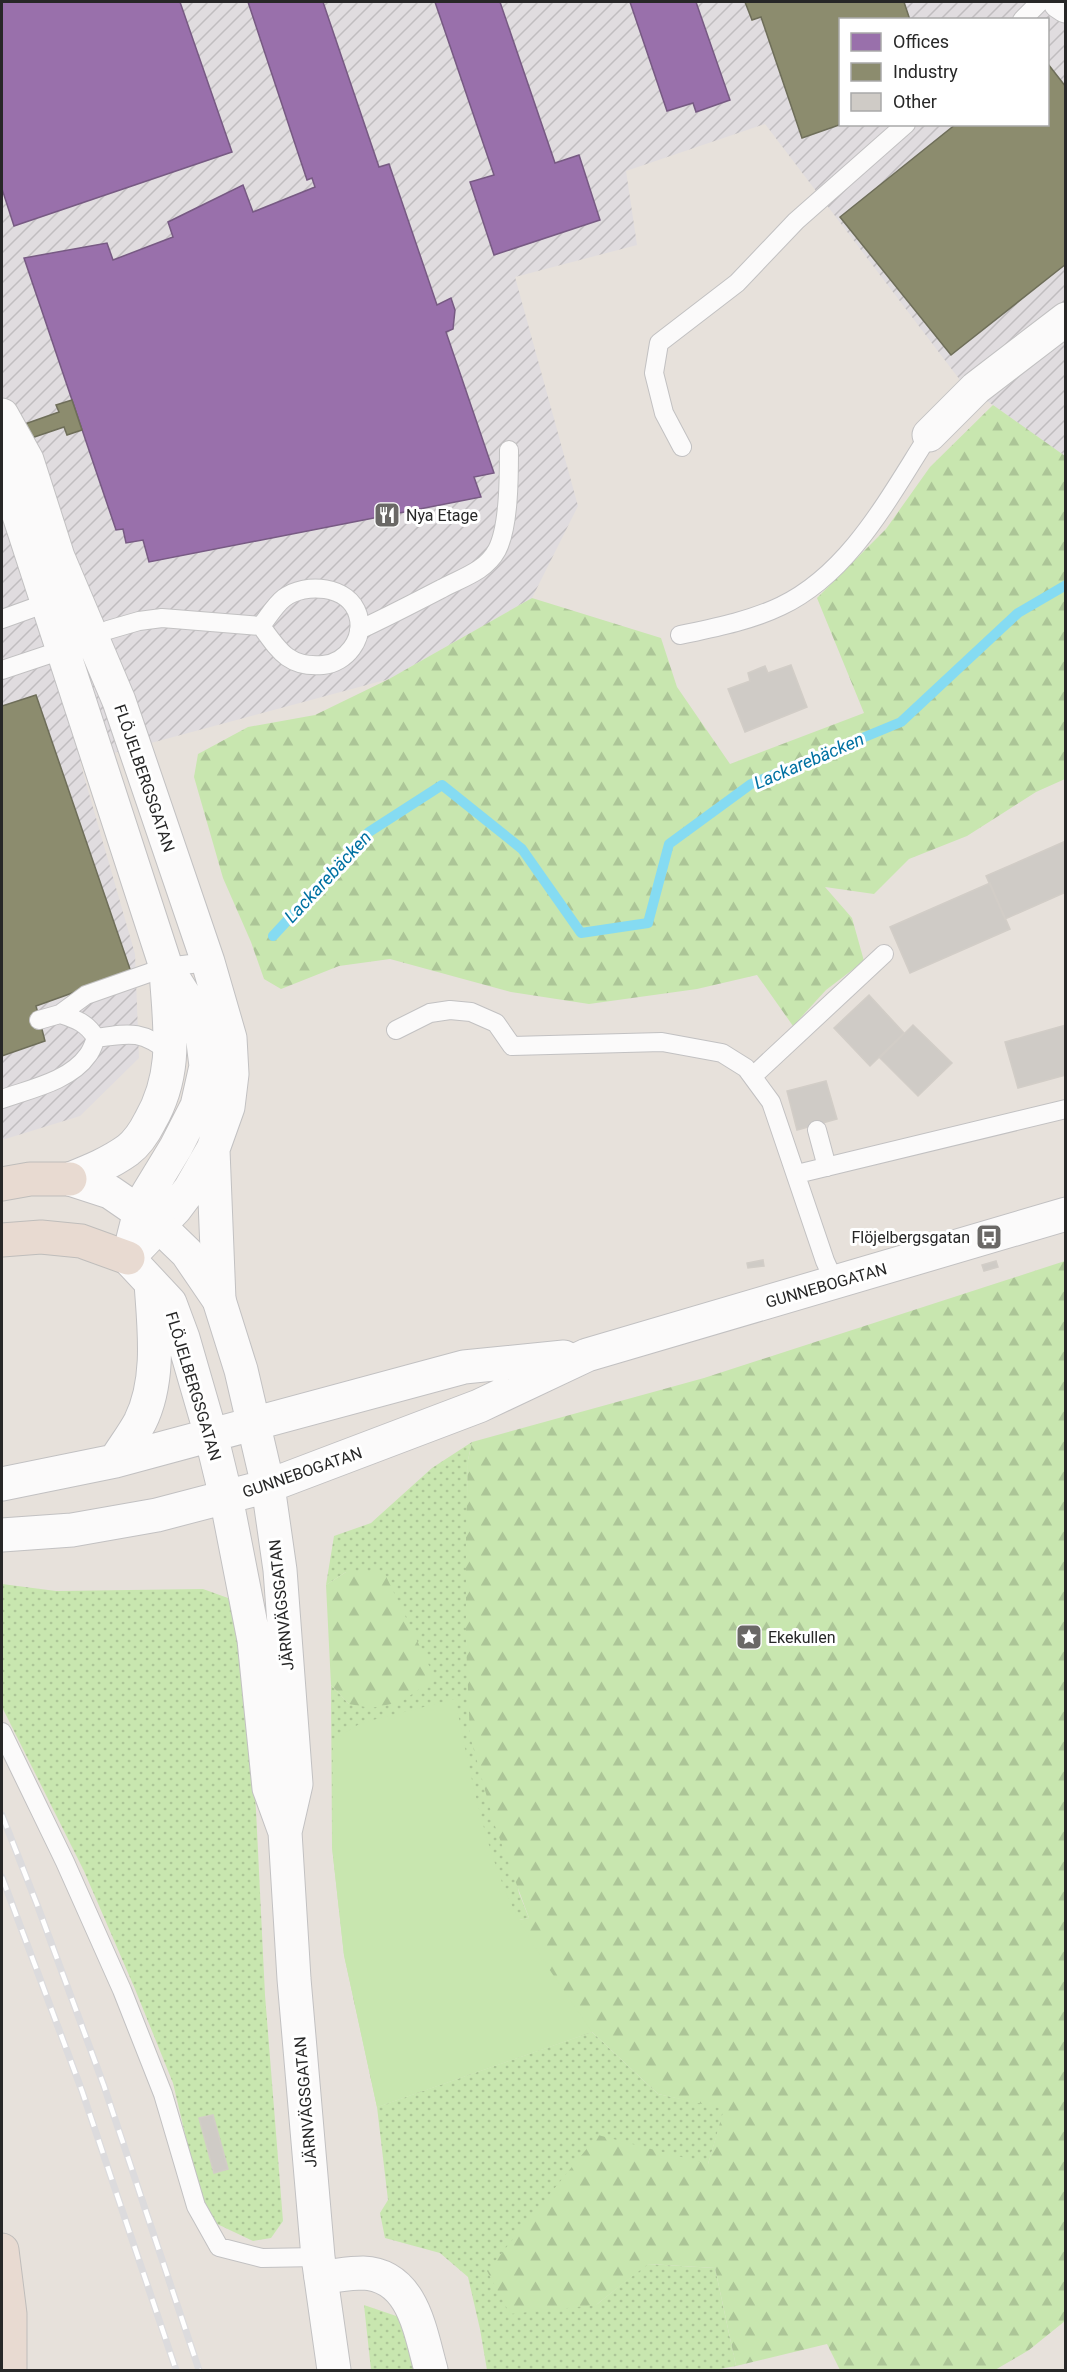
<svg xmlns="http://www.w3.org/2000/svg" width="1067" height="2372" viewBox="0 0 1067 2372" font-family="Roboto,sans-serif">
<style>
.industrial{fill:url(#industrial-furrows);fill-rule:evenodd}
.grass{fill:url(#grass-dots)}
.forest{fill:url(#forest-firs)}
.park{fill:#c8e6af}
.offices{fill:#9970ab;stroke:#775a83;stroke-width:1.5}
.industry{fill:#8c8c6e;stroke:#6e6e59;stroke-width:1.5}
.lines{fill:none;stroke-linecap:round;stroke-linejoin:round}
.stream{stroke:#85dbf2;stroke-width:10}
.building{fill:#cfcbc6;stroke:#d2cdc7;stroke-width:1.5}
.lane-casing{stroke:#c2c1c2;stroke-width:20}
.street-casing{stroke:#c2c1c2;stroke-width:35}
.secondary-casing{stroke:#c2c1c2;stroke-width:35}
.highway-casing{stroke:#bfbdbb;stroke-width:35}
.lane{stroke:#fbfafa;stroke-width:18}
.street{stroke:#fbfafa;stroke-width:33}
.secondary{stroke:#fbfafa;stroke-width:33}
.highway{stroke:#e8dad1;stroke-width:33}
.rail-casing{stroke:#dcdbdd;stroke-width:7}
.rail{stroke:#fff;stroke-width:4.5;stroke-dasharray:14;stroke-linecap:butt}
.labels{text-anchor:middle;stroke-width:6;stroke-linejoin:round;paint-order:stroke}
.poi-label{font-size:16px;fill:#272727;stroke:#fff;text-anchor:start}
.street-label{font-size:16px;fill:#272727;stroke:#fff}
.water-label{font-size:18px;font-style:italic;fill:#0071a2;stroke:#fff}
</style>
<defs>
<pattern id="industrial-furrows" width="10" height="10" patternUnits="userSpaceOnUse" patternTransform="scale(1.5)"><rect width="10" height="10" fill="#e0dcdf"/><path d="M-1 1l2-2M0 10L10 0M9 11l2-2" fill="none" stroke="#c0bdbf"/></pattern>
<pattern id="grass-dots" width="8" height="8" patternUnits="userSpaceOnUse" patternTransform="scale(1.5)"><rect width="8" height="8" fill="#c8e6af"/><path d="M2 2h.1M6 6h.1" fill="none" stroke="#acc597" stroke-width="1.8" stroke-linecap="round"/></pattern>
<pattern id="forest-firs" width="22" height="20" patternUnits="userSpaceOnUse" patternTransform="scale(1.5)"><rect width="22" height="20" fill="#c8e6af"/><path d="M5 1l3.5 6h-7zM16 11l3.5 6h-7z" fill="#acc597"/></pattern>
</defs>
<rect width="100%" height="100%" fill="#e7e1db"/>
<path class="industrial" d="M2,2H1065V456L963,384L765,124L626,171L637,245L515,277L578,506L532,598L389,679L80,762L135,954L139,1058L80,1116L2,1140ZM840,20H1048V124H840Z"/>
<path class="grass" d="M472,1442L468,1460L466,1642L519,1893L529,1918L344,1955L332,1847L331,1685L349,1704L346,1572L326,1585L334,1536L371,1523L432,1468Z
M2,1584L56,1591L203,1589L228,1598L244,1648L256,1810L265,1995L283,2221L271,2238L253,2241L215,2223L198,2189L173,2083L135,1989L84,1871L2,1707Z
M592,2032L658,2094L725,2108L708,2164L596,2305L647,2264L715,2268L736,2366L714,2370H487L480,2329L468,2277L440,2253L385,2238L380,2213L388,2200L377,2107Z
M364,2305L402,2318L416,2370H371Z"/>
<path class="forest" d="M993,405L1065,456V779L1036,792L967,836L909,859L874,894L825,887L852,918L864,961L826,990L793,1026L757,975L697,989L589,1004L511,992L390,959L339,966L281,989L264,979L251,942L223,878L194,777L198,754L248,727L315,715L389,679L532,598L661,638L677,687L730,764L864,713L817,598L886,529L930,467Z
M1065,1261V2321L1029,2350L995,2370H840L827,2344L736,2366L715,2268L648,2264L596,2305L510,2314L487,2271L598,2135L708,2164L724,2109L658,2094L592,2032L377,2107L344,1955L529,1918L495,1826L470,1736L466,1642V1536L468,1460L472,1442L704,1378Z
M346,1572H384L435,1678L401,1702L371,1708L349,1704L331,1685L326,1585Z"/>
<path class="park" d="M455,1699C470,1771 483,1846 515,1912C535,1952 567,1994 592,2032L377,2107L344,1955L332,1847L333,1740L361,1723Z"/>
<path class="offices" d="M2,2H180L232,152L14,226L2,189Z
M248,2H323L379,167L389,164L437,305L451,298L455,310L453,329L446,332L494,473L474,477L481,497L149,562L143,540L126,543L123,529L116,530L24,258L107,243L113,260L173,237L168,222L243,185L253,212L315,187L312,178L307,180Z
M435,2H500L555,163L579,155L600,220L494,255L470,182L494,175Z
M630,2H696L730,100L696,112L693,103L667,111Z"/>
<path class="industry" d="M745,2H904L910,20H840L842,124L802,138L761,17L752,20Z
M1048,64L1066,87V264L951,355L840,217L956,124H1048Z
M72,400L82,430L67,435L64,427L2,448V432L59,412L56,405Z
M36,695L131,972L36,1006L45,1041L2,1056V706Z"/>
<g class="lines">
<path class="stream" d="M273,936L369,832L442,785L522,849L581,933L648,923L669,844L751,784L901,722L1018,613L1066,585"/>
</g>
<path class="building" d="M791,665L807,707L745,732L728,689L750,681L748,673L765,666L768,673Z
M1066,841V892L1005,919L986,876Z
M990,883L1010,929L910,973L890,927Z
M869,995L904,1033L870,1066L834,1028Z
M913,1025L952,1063L918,1096L880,1058Z
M1066,1025V1075L1018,1088L1005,1042Z
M826,1081L837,1119L797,1130L787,1091Z
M763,1260L764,1266L748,1268L747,1263Z
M996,1261L998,1267L984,1271L982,1265Z
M213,2115L228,2169L214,2173L199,2118Z"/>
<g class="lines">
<g class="lane-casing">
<path id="lane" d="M1022,20L1040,2
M682,447L664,413L654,373L659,343L737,283L796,221L906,124
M2,619L55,600
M359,630C387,617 414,603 441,589C461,578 485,572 497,550C509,527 509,477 509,450
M680,635C713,628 750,621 781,606C850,573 889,497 929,435
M2,670L62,650L108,630L139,621L162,618L261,626C279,651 289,668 323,665C346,663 365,639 358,615C349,585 305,582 284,598C275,605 268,617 261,626
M60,1014C76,1019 87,1023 96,1038
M39,1020L60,1014L86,995L166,967L208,962
M396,1030L430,1013L450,1010L471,1012L496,1023L512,1046L662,1042L722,1053L746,1068L771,1102L825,1261L835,1283
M96,1038C130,1033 142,1030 170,1053
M753,1076L884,954
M2,1099C30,1089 70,1081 88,1055C92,1050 94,1043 96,1038
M817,1130L827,1167
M797,1174L1066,1109
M2,1732L65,1862L122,1990L163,2094L196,2206L219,2247L262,2258L318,2257"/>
</g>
<g class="street-casing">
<path id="street" d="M1060,2L1066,6
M2,415L27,460L58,557L119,701L208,962L230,1038L232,1074L228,1107L213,1149L190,1189L175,1209L128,1258
M929,435L976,388L1066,319
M4,436L6,467L14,500L166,967L189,1003L202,1034L206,1066L197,1106L176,1147L142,1203L133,1239
M213,1150L219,1300
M70,1179C90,1171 110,1163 128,1150C137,1143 145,1131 150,1121C179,1071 169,1024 166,969
M321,2277C334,2276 349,2273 363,2273C413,2275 420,2331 431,2370"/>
</g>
<g class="secondary-casing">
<path id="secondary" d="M70,1179L110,1192L158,1225L187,1253L219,1300L241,1370L268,1486L280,1570L296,1784L285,1832L294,1979L318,2257L334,2370
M128,1258L170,1303L183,1338L211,1435L226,1497L254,1640L269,1788L285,1832
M115,1461C123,1448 133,1435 140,1422C161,1380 154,1327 151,1283
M2,1484L115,1461L464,1367L564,1357
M2,1535L72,1530L157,1515L268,1486L479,1406L587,1355L1066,1214"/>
</g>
<g class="highway-casing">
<path id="highway" d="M2,1184L30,1179H70
M2,1240L41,1237L81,1241L128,1258
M2,2250L10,2314V2370"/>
</g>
<use href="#lane" class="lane"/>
<use href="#street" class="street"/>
<use href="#secondary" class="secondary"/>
<use href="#highway" class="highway"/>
<g class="rail-casing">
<path id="rail" d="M2,1815L38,1907L104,2086L199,2370
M2,1877L82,2091L176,2370"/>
</g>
<use href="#rail" class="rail"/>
</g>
<defs>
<g id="restaurant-square" transform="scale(1.35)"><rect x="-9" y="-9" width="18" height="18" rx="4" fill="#6a6866" stroke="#fff"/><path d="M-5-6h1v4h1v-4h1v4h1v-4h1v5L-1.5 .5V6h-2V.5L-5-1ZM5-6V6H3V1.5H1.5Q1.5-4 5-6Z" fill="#fff"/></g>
<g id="bus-square" transform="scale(1.35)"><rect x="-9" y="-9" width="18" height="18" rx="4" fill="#6a6866" stroke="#fff"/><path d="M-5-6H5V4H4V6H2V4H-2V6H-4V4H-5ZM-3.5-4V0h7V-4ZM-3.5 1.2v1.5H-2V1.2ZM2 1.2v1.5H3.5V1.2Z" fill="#fff"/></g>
<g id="sight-square" transform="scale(1.35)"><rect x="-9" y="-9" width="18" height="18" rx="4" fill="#6a6866" stroke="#fff"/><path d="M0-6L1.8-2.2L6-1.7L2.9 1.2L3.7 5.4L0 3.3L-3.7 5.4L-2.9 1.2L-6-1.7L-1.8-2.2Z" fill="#fff"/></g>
</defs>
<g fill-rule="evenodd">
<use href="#restaurant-square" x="387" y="515"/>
<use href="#bus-square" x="989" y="1237"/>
<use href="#sight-square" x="749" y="1637"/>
</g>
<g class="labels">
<g class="poi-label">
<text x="406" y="521">Nya Etage</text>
<text x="970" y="1243" text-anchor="end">Flöjelbergsgatan</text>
<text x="768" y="1643">Ekekullen</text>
</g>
<g class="street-label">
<text transform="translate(145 778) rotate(71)" y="6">FLÖJELBERGSGATAN</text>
<text transform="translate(826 1285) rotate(-16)" y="6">GUNNEBOGATAN</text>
<text transform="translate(194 1386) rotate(73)" y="6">FLÖJELBERGSGATAN</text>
<text transform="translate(302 1472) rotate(-19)" y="6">GUNNEBOGATAN</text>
<text transform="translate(281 1605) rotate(-96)" y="6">JÄRNVÄGSGATAN</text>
<text transform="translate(305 2102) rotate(-95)" y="6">JÄRNVÄGSGATAN</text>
</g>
<g class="water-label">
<text transform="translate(809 761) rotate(-23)" y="6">Lackarebäcken</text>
<text transform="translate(328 877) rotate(-47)" y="6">Lackarebäcken</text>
</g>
</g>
<rect width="1067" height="2372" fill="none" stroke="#272727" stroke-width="6"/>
<rect x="839" y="18" width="210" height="108" fill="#ffffff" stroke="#a9a9a9" stroke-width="1.5"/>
<rect x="851" y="33" width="30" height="18" fill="#9970ab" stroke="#a9a9a9" stroke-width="1.5"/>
<text x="893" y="48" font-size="18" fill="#272727">Offices</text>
<rect x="851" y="63" width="30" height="18" fill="#8c8c6e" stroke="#a9a9a9" stroke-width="1.5"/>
<text x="893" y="78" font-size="18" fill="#272727">Industry</text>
<rect x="851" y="93" width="30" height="18" fill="#cfcbc6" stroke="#a9a9a9" stroke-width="1.5"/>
<text x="893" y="108" font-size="18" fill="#272727">Other</text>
</svg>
